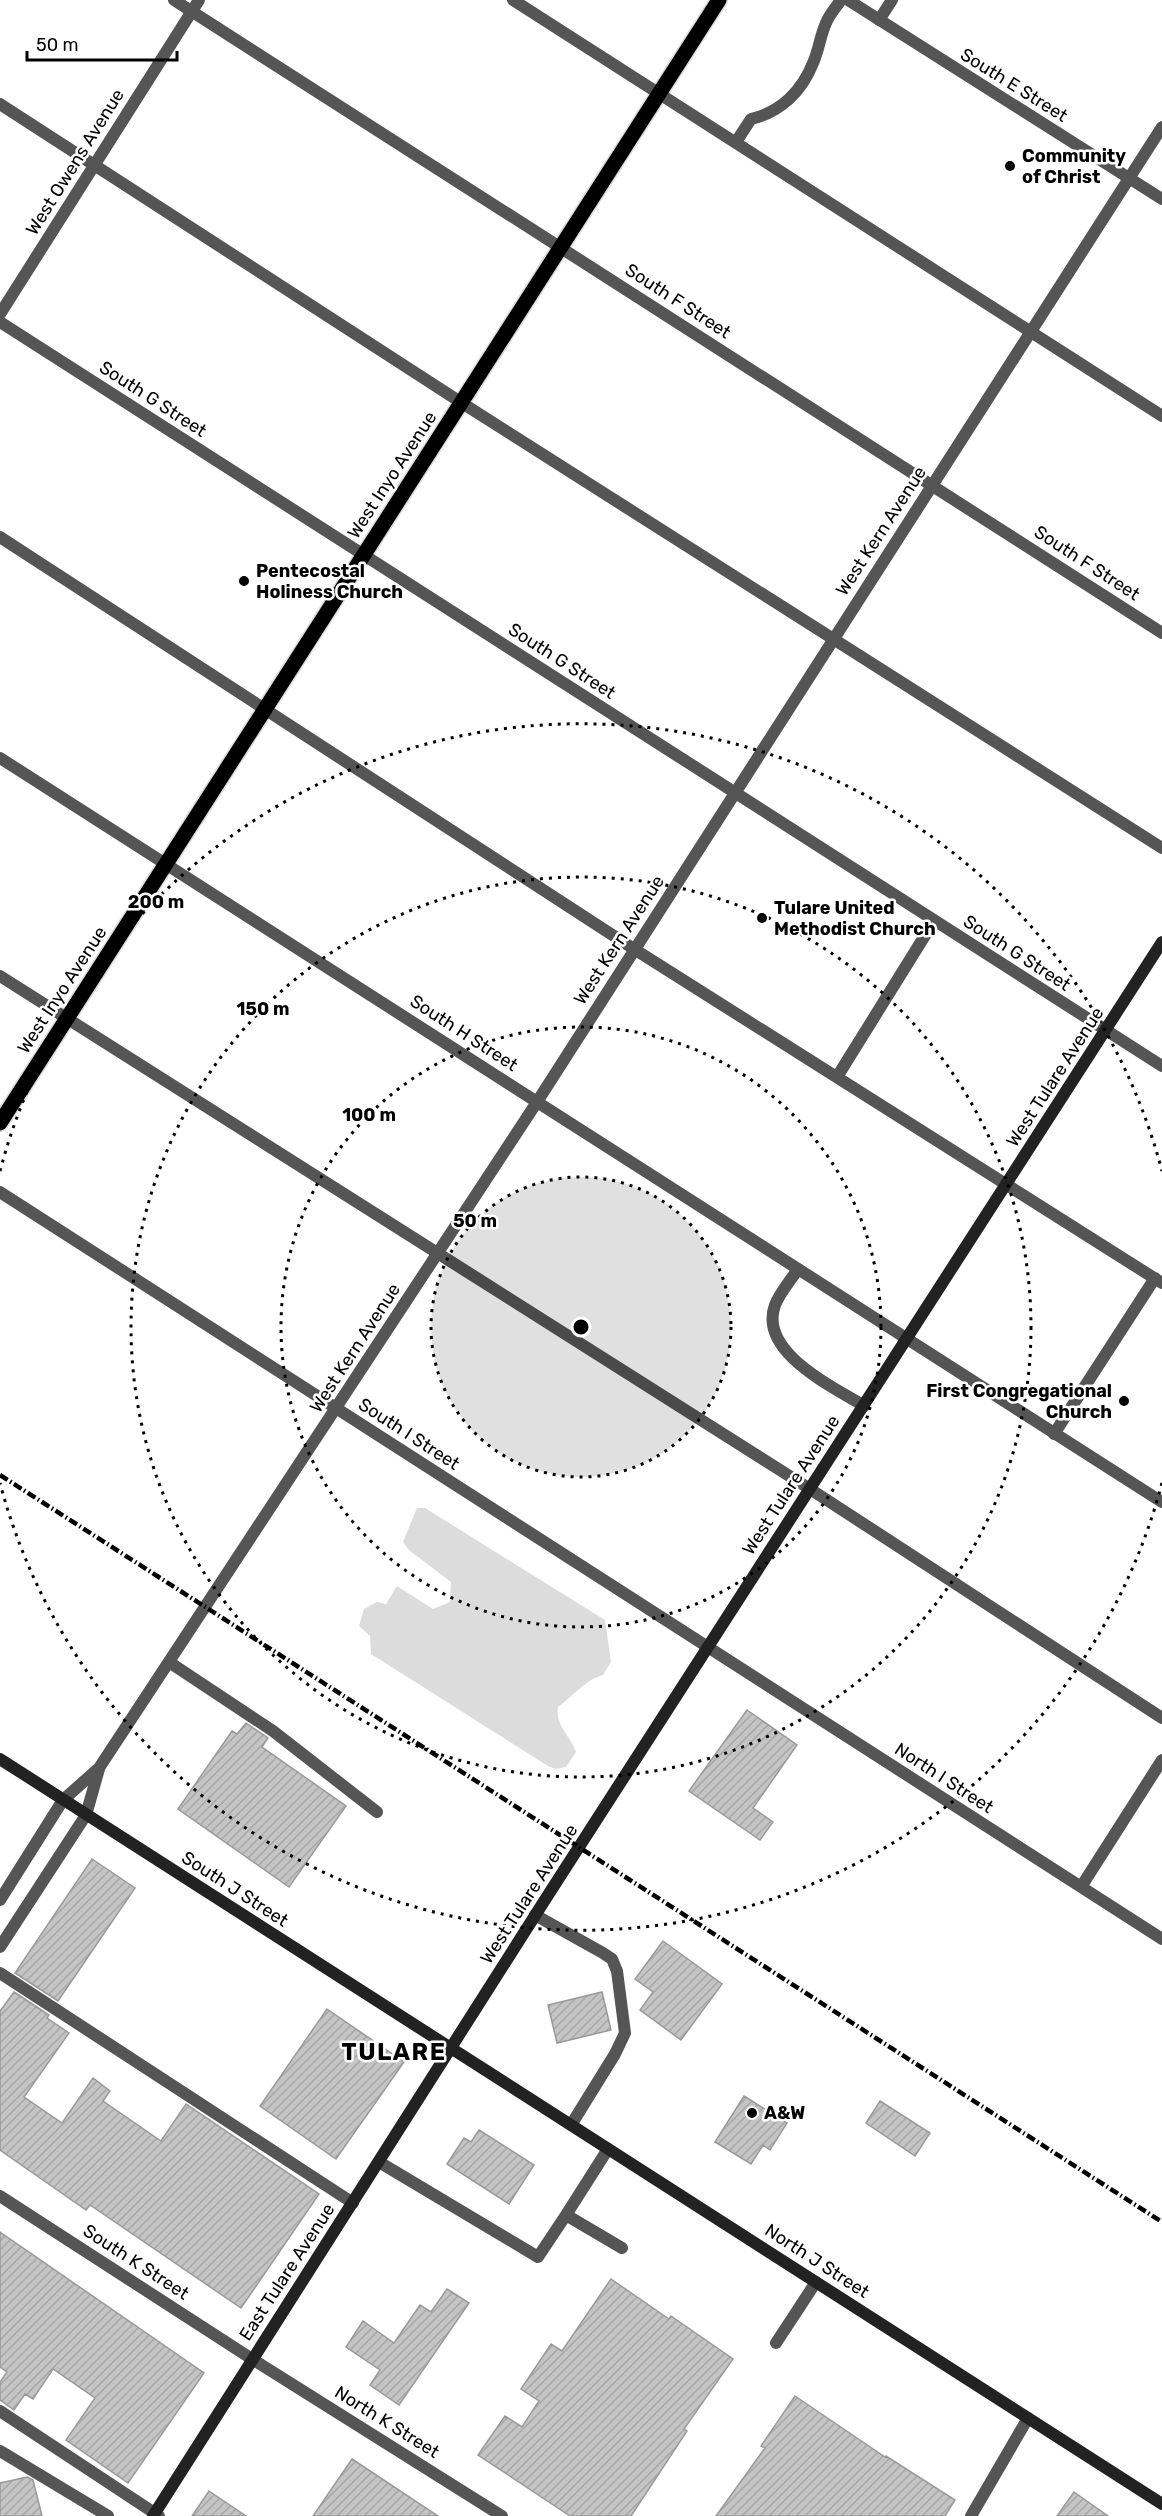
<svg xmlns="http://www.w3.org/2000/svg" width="1162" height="2516" viewBox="0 0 1162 2516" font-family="Rubik,sans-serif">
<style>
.garden{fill:#dcdcdc}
.building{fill:url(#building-hatch);stroke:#999;stroke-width:1.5}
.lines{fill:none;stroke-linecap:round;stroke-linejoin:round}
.primary-casing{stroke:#dbdbdb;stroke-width:18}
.service{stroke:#555;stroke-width:12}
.minor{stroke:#555;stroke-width:12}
.tertiary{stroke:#555;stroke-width:12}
.secondary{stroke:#222;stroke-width:12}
.primary{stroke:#000;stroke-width:15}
.rail{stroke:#000;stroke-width:4.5;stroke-dasharray:9 3 1.5 3;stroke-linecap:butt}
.ring{fill:none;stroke:#000;stroke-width:3;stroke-dasharray:3 6}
.poi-dot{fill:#000;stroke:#fff;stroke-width:2}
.labels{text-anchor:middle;stroke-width:5;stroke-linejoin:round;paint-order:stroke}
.street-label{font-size:18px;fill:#000;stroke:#fff}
.poi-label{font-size:18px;font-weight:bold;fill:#000;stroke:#fff;text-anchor:start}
.district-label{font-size:24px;font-weight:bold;letter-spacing:1.5px;fill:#000;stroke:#fff}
.centre{fill:#000;stroke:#fff;stroke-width:3}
.ring-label{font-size:18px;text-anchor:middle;font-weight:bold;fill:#000;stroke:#fff;stroke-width:5;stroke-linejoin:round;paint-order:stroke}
</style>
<defs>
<pattern id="building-hatch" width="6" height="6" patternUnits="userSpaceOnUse" patternTransform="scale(1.5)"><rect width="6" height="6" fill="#c4c4c4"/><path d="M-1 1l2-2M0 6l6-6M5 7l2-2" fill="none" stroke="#a7a7a7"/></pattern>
</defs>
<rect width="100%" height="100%" fill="#fff"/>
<path class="garden" d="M417,1508H425L605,1620L611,1662L603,1675C585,1680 573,1696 558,1707C555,1726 571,1736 576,1752L566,1767L555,1769L548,1766L371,1654L370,1636L359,1626L364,1609L377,1602L386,1604L397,1586L433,1609L450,1602L451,1582L409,1550L403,1542Z"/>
<path class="building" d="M747,1710L797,1745L753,1808L773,1822L760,1840L689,1791Z
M246,1723L268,1738L262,1747L346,1806L289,1887L178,1809L232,1731L237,1734Z
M92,1859L135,1888L58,2001L15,1973Z
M663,1941L722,1984L681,2040L640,2010L653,1992L635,1979Z
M14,1992L49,2015L47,2018L69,2033L24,2097L62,2123L93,2078L110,2091L103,2101L161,2141L186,2104L319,2194L241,2308L90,2205L86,2210L0,2150V2011Z
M602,1992L611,2030L557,2043L548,2005Z
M327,2009L404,2062L336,2159L260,2106Z
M744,2096L787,2123L770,2150L763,2145L751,2164L715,2142Z
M880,2101L930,2133L915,2156L866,2123Z
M479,2130L534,2165L509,2204L447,2164L464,2138L471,2142Z
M0,2232L204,2373L128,2483L66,2440L95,2398L53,2369L33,2399L25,2394L14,2410L0,2400V2382L7,2372L0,2367Z
M611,2279L669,2319L671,2316L733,2359L684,2429L687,2431L631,2516H570L478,2455L505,2416L522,2427L539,2401L521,2389L551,2344L562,2351Z
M447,2289L469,2303L399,2405L370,2385L380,2370L346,2347L363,2321L394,2343L420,2305L431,2312Z
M795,2396L885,2457L886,2456L955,2500L945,2516H716L765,2448L761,2446Z
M352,2459L438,2516H313Z
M27,2477L33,2480L42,2516H0V2483Z
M209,2491L246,2516H192Z
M1074,2492L1108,2516H1057Z"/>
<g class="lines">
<g class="primary-casing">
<path id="primary" d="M0,1123L719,0"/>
</g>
<path class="service" d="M513,0L1162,416
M879,20L892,0
M0,104L462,403L1162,848
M736,142L751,119C781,112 802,91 813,63C819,50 820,36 826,23C829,15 836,7 841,0
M0,537L634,949L1162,1283
M0,976L810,1489L1162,1718
M837,1077L934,921
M798,1269C791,1280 780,1292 775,1305C758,1352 832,1386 864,1406
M1054,1434L1155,1278
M169,1662L273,1731L377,1812
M535,1915L603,1953L612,1959L617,1971L625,2033L615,2054L571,2125
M0,1973L353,2203
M608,2149L566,2215L622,2248
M379,2162L538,2257L566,2215
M776,2343L816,2282
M0,2411L159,2516
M0,2451L108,2516
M971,2516L1028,2418"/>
<path class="minor" d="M174,0L1162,633
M0,314L199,0
M0,322L1162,1066
M0,758L1162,1502
M0,1192L1162,1939
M1081,1887L1162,1760
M0,1900L63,1800L99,1768L537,1102L1162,127
M0,1947L86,1815L99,1769
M0,2196L252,2359L502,2516"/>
<path class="tertiary" d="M848,0L1162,199"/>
<path class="secondary" d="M0,1759L1162,2504
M153,2516L550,1892L1162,942"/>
<use href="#primary" class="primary"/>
<path class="rail" d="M0,1475L1162,2222"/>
</g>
<circle cx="581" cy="1327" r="150" fill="#000" fill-opacity=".12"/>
<g class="ring">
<circle cx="581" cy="1327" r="150"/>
<circle cx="581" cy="1327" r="300"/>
<circle cx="581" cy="1327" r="450"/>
<path d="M1162 1483A601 601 0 0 1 0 1483M0 1171A601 601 0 0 1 1162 1171"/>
</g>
<g class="poi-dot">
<circle cx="1010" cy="166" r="6"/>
<circle cx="244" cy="581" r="6"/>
<circle cx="762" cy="918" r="6"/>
<circle cx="1124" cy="1401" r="6"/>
<circle cx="752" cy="2113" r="6"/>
</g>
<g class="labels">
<g class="street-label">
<text transform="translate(1014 85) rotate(32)" y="6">South E Street</text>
<text transform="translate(75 162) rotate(-58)" y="6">West Owens Avenue</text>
<text transform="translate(678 301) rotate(33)" y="6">South F Street</text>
<text transform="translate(153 399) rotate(33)" y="6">South G Street</text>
<text transform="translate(392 475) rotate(-57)" y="6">West Inyo Avenue</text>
<text transform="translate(881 531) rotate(-57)" y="6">West Kern Avenue</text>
<text transform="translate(1087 563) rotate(33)" y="6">South F Street</text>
<text transform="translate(562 661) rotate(33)" y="6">South G Street</text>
<text transform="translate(619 940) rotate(-57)" y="6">West Kern Avenue</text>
<text transform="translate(1017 953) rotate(33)" y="6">South G Street</text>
<text transform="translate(62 990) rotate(-57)" y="6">West Inyo Avenue</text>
<text transform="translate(464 1033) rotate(33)" y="6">South H Street</text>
<text transform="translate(1055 1077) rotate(-57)" y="6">West Tulare Avenue</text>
<text transform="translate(355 1348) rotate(-57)" y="6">West Kern Avenue</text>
<text transform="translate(409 1434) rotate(33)" y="6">South I Street</text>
<text transform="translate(791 1485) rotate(-57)" y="6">West Tulare Avenue</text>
<text transform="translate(944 1778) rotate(33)" y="6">North I Street</text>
<text transform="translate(235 1889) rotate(33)" y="6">South J Street</text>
<text transform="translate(529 1894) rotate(-57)" y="6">West Tulare Avenue</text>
<text transform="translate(817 2261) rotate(33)" y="6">North J Street</text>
<text transform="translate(136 2262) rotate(33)" y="6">South K Street</text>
<text transform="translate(287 2272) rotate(-57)" y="6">East Tulare Avenue</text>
<text transform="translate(387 2422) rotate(32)" y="6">North K Street</text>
</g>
<g class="poi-label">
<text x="1022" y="162">Community<tspan x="1022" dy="21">of Christ</tspan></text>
<text x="256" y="577">Pentecostal<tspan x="256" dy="21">Holiness Church</tspan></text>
<text x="774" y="914">Tulare United<tspan x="774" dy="21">Methodist Church</tspan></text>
<text x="1112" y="1397" text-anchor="end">First Congregational<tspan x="1112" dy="21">Church</tspan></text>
<text x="764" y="2119">A&amp;W</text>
</g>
<g class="district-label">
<text x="394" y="2060">TULARE</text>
</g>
</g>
<circle cx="581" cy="1327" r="9" class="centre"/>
<g class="ring-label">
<text x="156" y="908">200 m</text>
<text x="263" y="1015">150 m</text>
<text x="369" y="1121">100 m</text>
<text x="475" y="1227">50 m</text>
</g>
<path d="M27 51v9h150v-9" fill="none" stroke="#000000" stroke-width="3"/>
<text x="36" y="51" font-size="18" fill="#000000" stroke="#ffffff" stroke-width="4.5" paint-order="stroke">50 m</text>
</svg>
